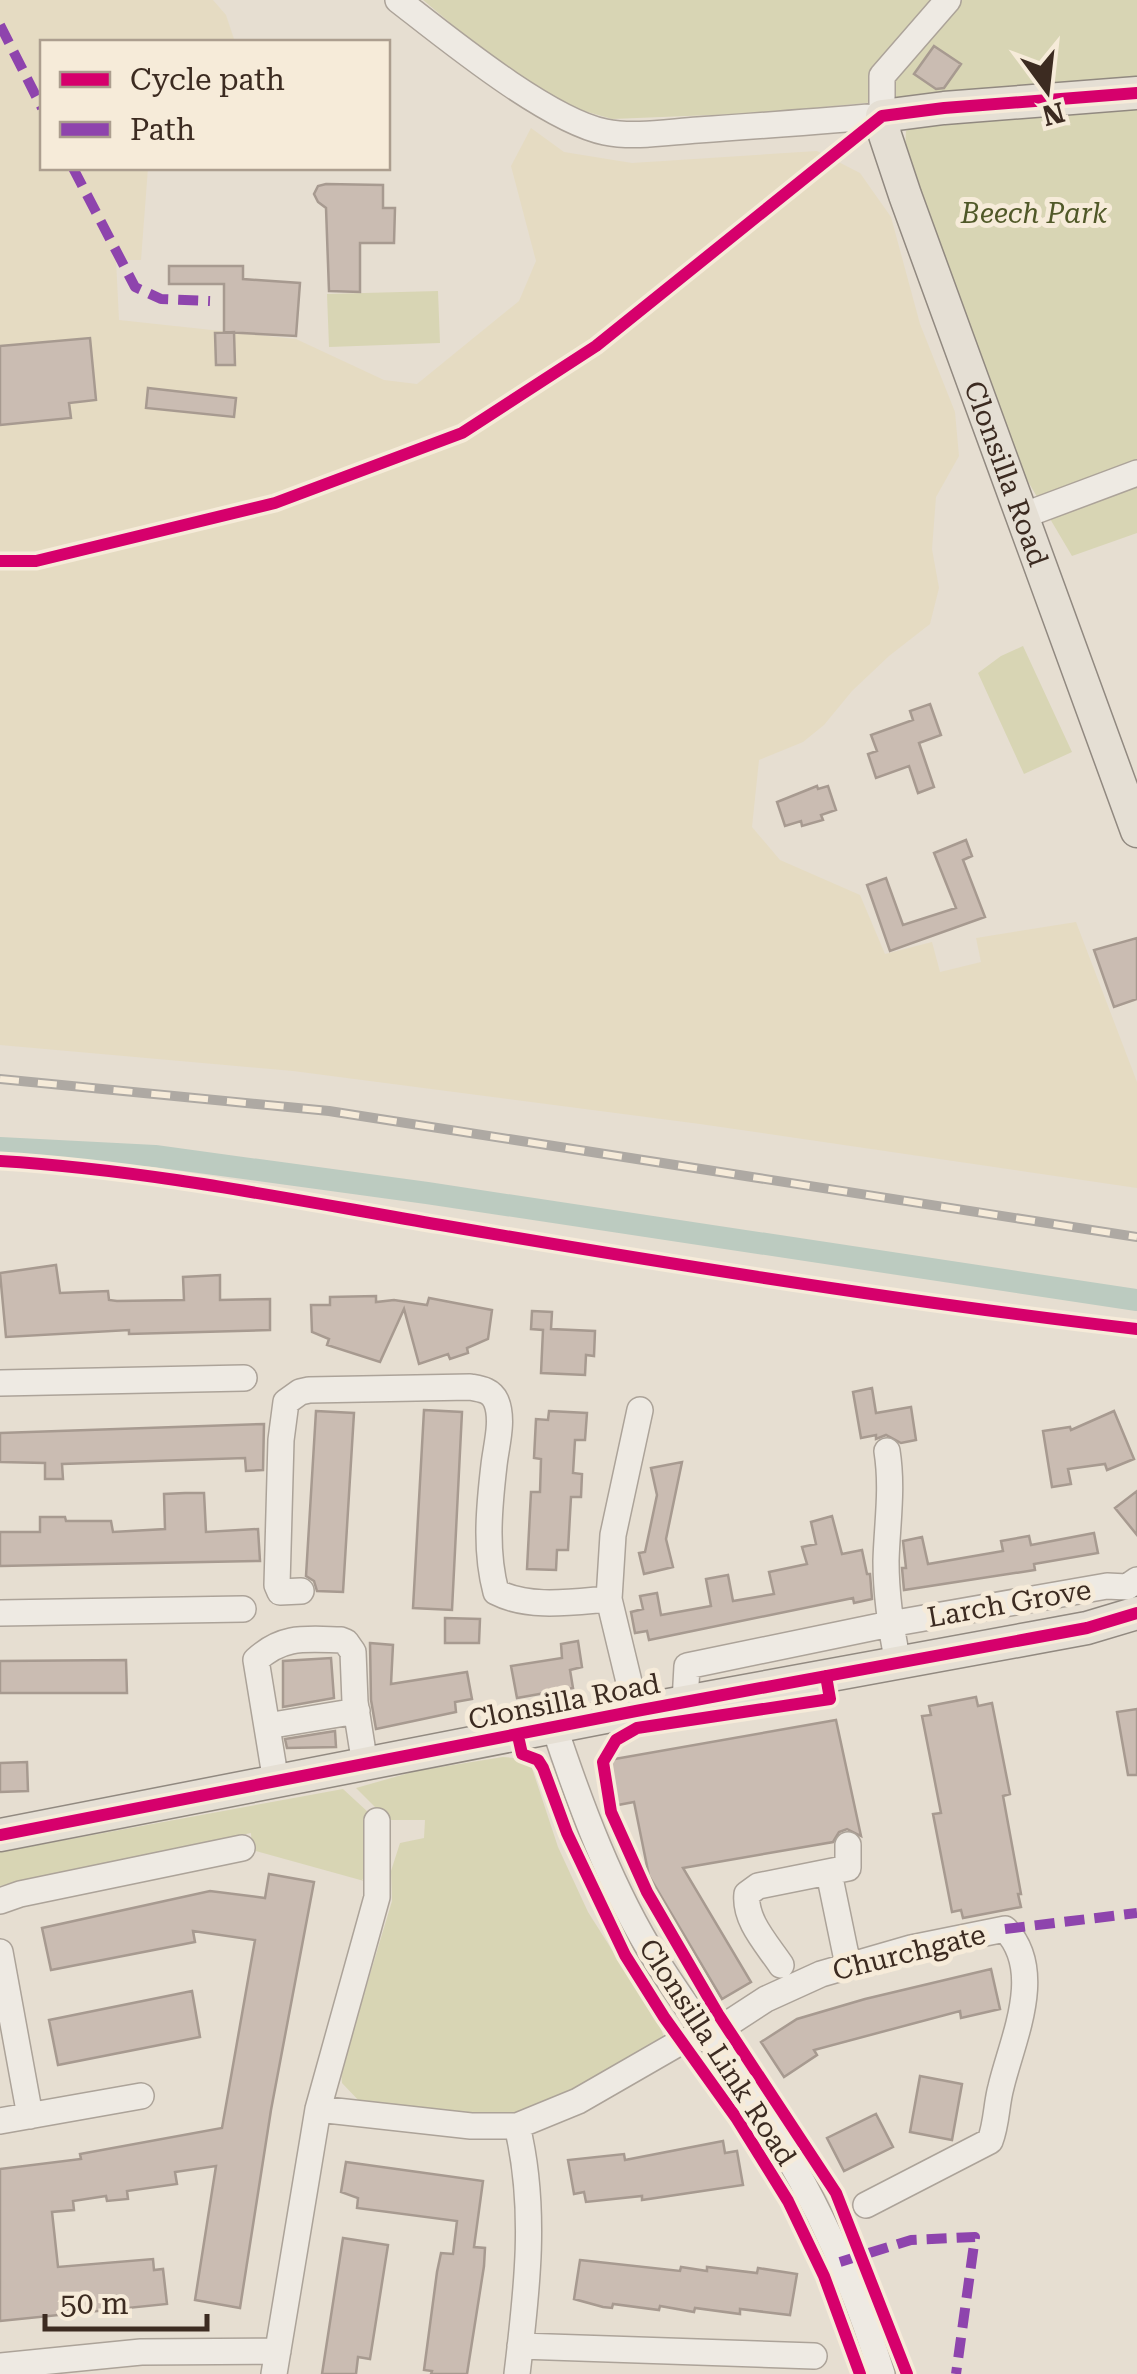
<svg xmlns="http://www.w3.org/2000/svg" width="1137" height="2374" viewBox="0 0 1137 2374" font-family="'Roboto Serif',serif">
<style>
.farmland{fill:#e5dbc2}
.green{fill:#d8d5b4}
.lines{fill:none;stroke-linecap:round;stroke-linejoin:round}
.canal{stroke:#bccbc0;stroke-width:22}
.building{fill:#cabcb2;stroke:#a79a90;stroke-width:2.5}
.minor-casing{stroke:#aca399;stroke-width:28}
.major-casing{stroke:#918980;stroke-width:35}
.minor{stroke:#eeeae3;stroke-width:25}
.major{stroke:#e5dfd4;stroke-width:32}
.rail-casing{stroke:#aea9a3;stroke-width:10}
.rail{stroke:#f6ebd9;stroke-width:6;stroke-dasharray:19;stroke-linecap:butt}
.quiet{stroke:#8e44ad;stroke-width:10;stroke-dasharray:20 10;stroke-linecap:butt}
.cycleway-casing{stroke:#f6ebd9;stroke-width:19}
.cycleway{stroke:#d6006c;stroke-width:12}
.labels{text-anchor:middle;stroke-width:10;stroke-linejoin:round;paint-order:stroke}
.park-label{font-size:28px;font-style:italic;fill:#505828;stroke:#f6ebd9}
.street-label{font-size:28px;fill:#3c2b21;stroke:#f6ebd9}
</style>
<rect width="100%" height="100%" fill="#e6ded1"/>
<path class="farmland" d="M0,0H213L226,15L235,42H42V168H148L141,260H116L119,320L296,339L384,380L417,384L519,301L536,261L511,166L531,128L564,152L632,163L817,151L860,173L891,217L920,324L955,412L959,456L936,497L932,549L939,588L930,624L889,656L852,691L824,725L803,742L759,760L752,827L780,860L860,895L885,954L932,942L940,972L981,962L976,938L1076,922L1137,1082V1188L700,1124L293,1071L0,1045Z"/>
<path class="green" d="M423,0H1137V84L917,98L762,113L612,119L563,105L505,69Z
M1137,100V533L1072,556L1020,468L905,150L906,131L920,123Z
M438,291L440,343L329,347L327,294Z
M1023,646L1072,752L1024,774L978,673L1001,656Z
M503,1757L529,1759L558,1847L588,1912L659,2024L664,2037L650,2053L546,2108L498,2116L361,2103L342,2083L341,2071L392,1901L391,1871L400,1843L424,1838L425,1820H388L356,1788L416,1771Z
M343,1789L369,1813L372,1878L362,1879L364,1881L252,1850L251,1833L0,1886V1852Z"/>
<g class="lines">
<path class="canal" d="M0,1148L155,1156L427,1193L1137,1300"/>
</g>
<path class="building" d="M934,46L961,64L944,88L936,89L914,74Z
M326,184L383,185V208H395L394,243H360V292L329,291L326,208L318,202L314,194L318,186Z
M169,266H243V279L300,283L296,336L224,332V284H169Z
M234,332L235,365H216L215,333Z
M90,338L96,400L69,403L71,418L0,425V346Z
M148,388L236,398L234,417L146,408Z
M930,704L941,735L919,743L934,787L918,793L909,766L876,778L868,754L877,751L871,735L913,720L910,711Z
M817,786L818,789L828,786L836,810L821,815L823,820L802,826L801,821L785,826L777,802Z
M966,840L972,856L963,860L985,917L890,951L867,885L886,878L903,925L956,908L934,853Z
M1137,938V999L1114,1007L1094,950Z
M56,1265L60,1293L108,1291L109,1300L117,1301L184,1300L183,1277L220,1275V1300L270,1299V1330L129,1334V1330L6,1337L0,1273Z
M376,1296V1302L394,1300L427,1305L429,1298L492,1310L488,1339L467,1348L468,1353L450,1359L448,1354L419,1364L404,1309L380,1362L327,1345L329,1339L312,1332L311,1305H330V1297Z
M532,1311L552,1312L551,1329L595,1331L594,1356L586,1355L585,1375L541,1373L543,1330L531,1329Z
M872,1388L876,1413L911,1407L916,1440L901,1443L886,1435L876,1439V1435L861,1438L853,1392Z
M424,1410L462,1412L452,1610L413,1608Z
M316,1411L354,1413L343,1592L317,1591L314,1581L306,1576Z
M549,1411L587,1413L585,1440H575L573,1473L582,1474L581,1497H571L568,1550H557L556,1570L527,1569L531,1492H540L541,1459L534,1458L536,1419L548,1420Z
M1114,1411L1134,1459L1107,1470L1105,1464L1068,1469L1071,1484L1052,1487L1043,1431L1070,1427L1071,1430Z
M264,1424L263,1470L246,1471L245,1458L62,1464L63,1479H45V1463L0,1462V1433Z
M682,1462L666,1539L673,1567L644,1574L639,1553L645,1552L657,1495L651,1468Z
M1137,1491V1535L1115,1508Z
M185,1493H204L206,1532L258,1529L260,1561L0,1566V1532H40V1517H65L66,1521H111L113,1532L165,1529L164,1494Z
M832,1516L842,1554L862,1550L867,1574H870L872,1599L854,1603L853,1598L649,1640L647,1631L635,1633L631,1612L643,1609L640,1596L657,1593L661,1615L711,1606L706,1579L728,1575L733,1601L774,1594L769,1572L807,1564L802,1547L816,1544L811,1522Z
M1094,1533L1098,1553L1034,1564L1035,1570L904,1590L902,1568H906L903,1541L922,1537L928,1564L1003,1551L1001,1541L1029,1536L1031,1545Z
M445,1618L480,1619L479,1643H445Z
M578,1641L582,1667L570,1670L573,1688L517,1698L511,1666L562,1658L561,1644Z
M370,1643L393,1645L391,1684L467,1672L472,1699L455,1702L456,1712L376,1729L371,1700Z
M331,1658L334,1698L283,1707V1661Z
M126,1660L127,1693H0V1661Z
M976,1697L978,1706L992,1703L1010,1794L1003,1796L1021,1894H1018L1021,1907L963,1918L961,1910L952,1912L933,1814L941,1813L922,1716L931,1715L929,1706Z
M1137,1709V1775H1128L1117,1712Z
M836,1720L861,1836L847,1829L839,1832L833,1842L683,1868L751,1982L722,1999L649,1876L634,1802L618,1805L609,1760Z
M335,1731L336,1747L287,1748L285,1739Z
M27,1762L28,1791L0,1792V1763Z
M269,1874L314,1882L271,2110L240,2308L195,2300L216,2166L175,2172L177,2184L127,2191L128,2199L107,2201L106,2196L73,2201L74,2210L52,2212L58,2267L153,2259L154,2270L163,2269L167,2304L0,2321V2169L81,2159L80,2154L222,2128L255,1940L193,1931L195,1942L51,1970L42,1928L210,1891L265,1898Z
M991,1969L1000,2009L961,2018L960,2011L814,2050L817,2055L784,2077L761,2042L797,2019L865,1999Z
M192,1991L200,2037L58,2065L49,2020Z
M920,2076L962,2084L952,2140L910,2132Z
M876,2114L893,2147L844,2171L827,2138Z
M723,2141L725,2153L737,2151L743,2185L642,2200V2196L586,2202L584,2192L574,2194L568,2160L624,2154L625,2160Z
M346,2162L483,2181L474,2247L485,2248L484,2266L467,2374H431L432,2371L424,2370L437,2272L441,2253L453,2254L457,2221L357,2208L358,2198L341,2192Z
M343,2238L388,2245L370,2359L358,2357L356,2374H322Z
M580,2260L680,2271L681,2267L707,2271V2267L757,2273L758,2268L797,2274L790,2315L740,2309V2314L695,2308L694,2312L660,2306L659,2310L613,2304L612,2308L603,2307L574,2299Z"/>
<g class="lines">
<g class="minor-casing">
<path id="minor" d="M398,0C447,38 547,120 605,132C634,138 668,132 698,130C759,126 821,121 882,116V76L948,0
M1022,516L1137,473
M0,1383L244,1378
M887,1451C893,1489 887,1524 886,1561C886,1596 891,1629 898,1663
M301,1591L280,1592L277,1585L281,1440L286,1402L300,1392L309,1390L470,1387C481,1389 491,1390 496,1401C504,1420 496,1446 494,1465C489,1508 485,1551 496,1592C529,1609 572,1602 609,1599
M0,1613L243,1609
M685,1702L687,1666L890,1624L1107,1586L1127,1587L1137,1580
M636,1711L609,1599L613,1535L640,1410
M267,1726L357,1711
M555,1729C581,1807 612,1890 656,1960C697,2025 745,2085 784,2150C826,2220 858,2297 882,2374
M276,1782L256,1660C283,1635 306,1639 341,1640L346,1642L353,1652L355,1702L365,1765
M829,1873L848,1965
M0,1901L20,1894L242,1848
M0,1952L30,2116
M781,1965C767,1944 744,1920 747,1894L758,1886L848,1868V1845
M318,2109L471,2126H517L578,2101L677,2044L723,2027L766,1999L821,1974L911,1948L1005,1929C1046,1971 1012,2040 1001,2087C996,2105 997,2123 990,2141L866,2205
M0,2121L141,2096
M520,2346L814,2356
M0,2366L141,2352L278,2351
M274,2374L318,2109L377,1897V1821
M517,2374C527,2291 537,2207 517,2126"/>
</g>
<g class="major-casing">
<g id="major">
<path id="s1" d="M1137,93L944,108L882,116L885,135L905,195L1137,831"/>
<path d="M0,1835L636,1711L1033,1638L1087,1628L1137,1613"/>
</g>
</g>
<use href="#minor" class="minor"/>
<use href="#major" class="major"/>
<g class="rail-casing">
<path id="rail" d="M0,1079L329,1111L1137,1237"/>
</g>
<use href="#rail" class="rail"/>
<path class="quiet" d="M0,25L42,108
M73,168L135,287L161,299L210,301
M1005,1929L1137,1913
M840,2262L911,2240L975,2237L956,2374"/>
<g class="cycleway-casing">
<path id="cycleway" d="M0,561H36L275,503L462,433L596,346L882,116L944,108L1137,93
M0,1161C149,1170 294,1200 441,1225C673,1265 904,1302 1137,1329
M826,1676L830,1699L637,1728L616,1740L603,1762L611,1812L647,1892L718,2014L836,2193L907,2374
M518,1736L522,1754L538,1760L543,1768L567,1833L625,1955L664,2017L737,2119L788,2201L824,2276L860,2374
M0,1835L636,1711L1033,1638L1087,1628L1137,1613"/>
</g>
<use href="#cycleway" class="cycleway"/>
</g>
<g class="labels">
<g class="park-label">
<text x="1034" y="223">Beech Park</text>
</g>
<g class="street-label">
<text dy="10" stroke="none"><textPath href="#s1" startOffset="635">Clonsilla Road</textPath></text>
<text transform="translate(1009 1603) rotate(-10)" y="10">Larch Grove</text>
<text transform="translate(564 1701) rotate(-11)" y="10">Clonsilla Road</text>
<text transform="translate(909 1952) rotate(-14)" y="10">Churchgate</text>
<text transform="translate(718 2052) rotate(57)" y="10">Clonsilla Link Road</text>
</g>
</g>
<rect x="40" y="40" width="350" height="130" fill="#f6ebd9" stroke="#ac9e8f" stroke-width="2.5"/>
<rect x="60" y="72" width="50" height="15" fill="#d6006c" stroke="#ac9e8f" stroke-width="2.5"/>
<text x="130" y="90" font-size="30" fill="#3c2b21">Cycle path</text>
<rect x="60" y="122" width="50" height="15" fill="#8e44ad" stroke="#ac9e8f" stroke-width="2.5"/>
<text x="130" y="140" font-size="30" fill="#3c2b21">Path</text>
<g transform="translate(1047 90) rotate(165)" stroke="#f6ebd9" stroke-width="8" paint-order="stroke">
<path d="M0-8L18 38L0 25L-18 38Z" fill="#3c2b21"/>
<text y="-15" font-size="28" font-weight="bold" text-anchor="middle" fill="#3c2b21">N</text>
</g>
<path d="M45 2314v15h162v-15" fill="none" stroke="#3c2b21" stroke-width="5"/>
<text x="60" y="2314" font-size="30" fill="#3c2b21" stroke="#f6ebd9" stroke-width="8" paint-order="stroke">50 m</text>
</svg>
